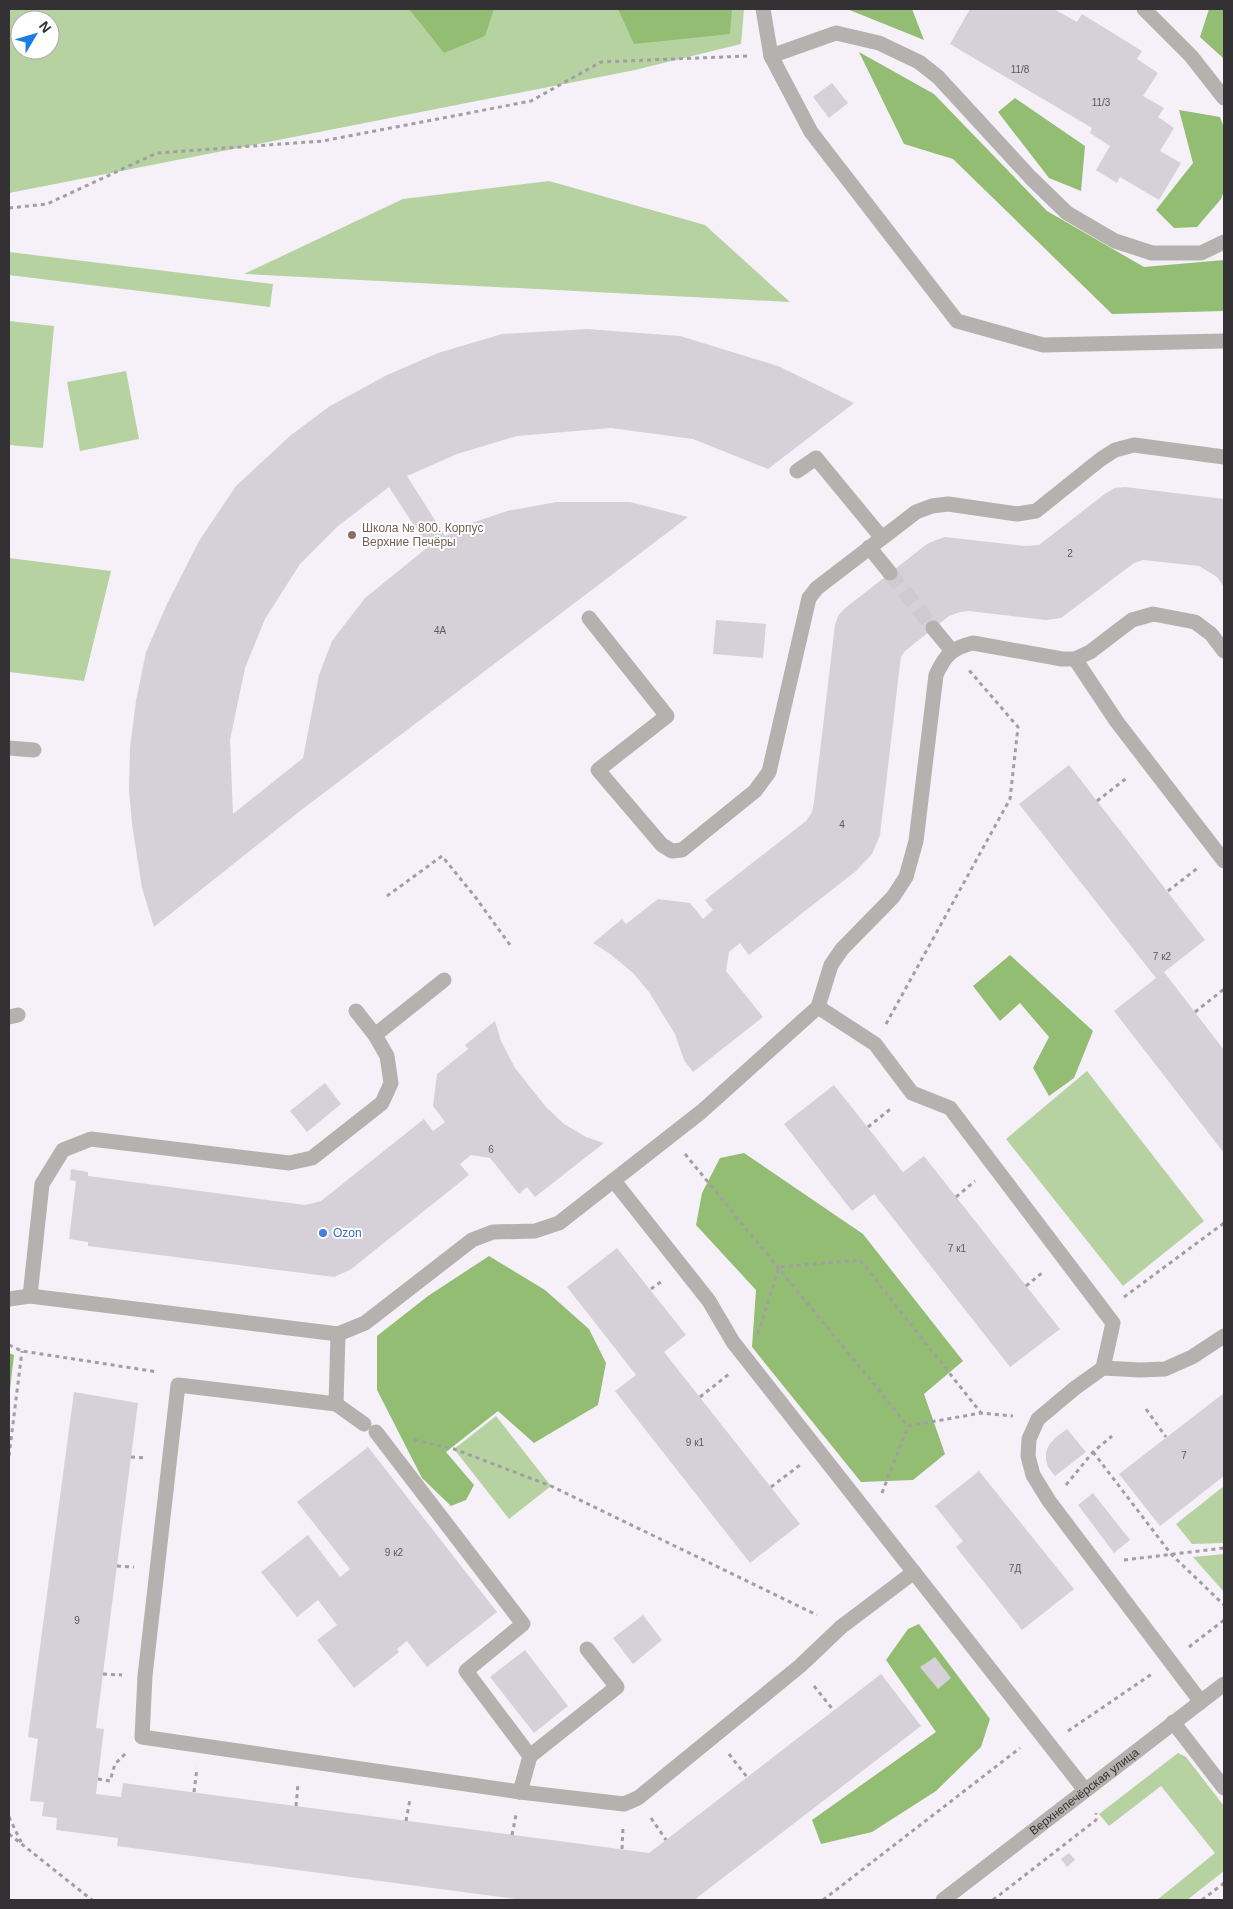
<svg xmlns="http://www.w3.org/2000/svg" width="1233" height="1909" viewBox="0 0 1233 1909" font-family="Helvetica,sans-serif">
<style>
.green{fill:#b6d2a1;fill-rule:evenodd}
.forest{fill:#93bd73}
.building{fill:#d6d0d9;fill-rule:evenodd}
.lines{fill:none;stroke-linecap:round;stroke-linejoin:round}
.minor-tunnel{stroke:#cfcad2;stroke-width:15;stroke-dasharray:15 8;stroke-linecap:butt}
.path{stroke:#a29ea4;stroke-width:3;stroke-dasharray:4 4;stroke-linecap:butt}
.minor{stroke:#b4b1ae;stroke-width:15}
.education-dot{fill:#8d6e63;stroke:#fff;stroke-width:2}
.shop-dot{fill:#3f7fe0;stroke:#fff;stroke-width:2}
.labels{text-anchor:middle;stroke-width:4;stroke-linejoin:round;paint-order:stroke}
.number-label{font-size:10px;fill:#5c595d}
.education-label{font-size:12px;fill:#785e54;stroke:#fff;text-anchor:start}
.shop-label{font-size:12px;fill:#366cbe;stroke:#fff;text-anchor:start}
.street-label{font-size:12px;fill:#333134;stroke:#fff}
</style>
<rect width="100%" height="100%" fill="#f6f0f9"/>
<path class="green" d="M9,9H744L741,44L635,70L9,193ZM20,20H50V50H20Z
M549,181L705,225L790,302L244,274L403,199Z
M9,252L273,284L270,307L9,275Z
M9,321L54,326L43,448L9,445Z
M126,371L139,439L80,451L67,382Z
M9,558L111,571L84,681L9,672Z
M1087,1071L1204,1221L1123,1286L1006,1139Z
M496,1416L551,1486L509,1519L454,1449Z
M1224,1486V1543L1192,1544L1176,1524Z
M1224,1554V1592L1193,1557Z
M1178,1753L1186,1757L1224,1806V1871L1187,1900H1157L1215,1853L1161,1786L1109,1826L1099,1814Z"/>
<path class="forest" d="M409,9H494L485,36L444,53Z
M618,9H732L730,34L634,44Z
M847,9H912L924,40Z
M1209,9H1224V59L1200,37Z
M859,52L934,94L1047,211L1144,267L1224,260V311L1112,314L953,159L904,144Z
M1015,98L1085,146L1081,191L1049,178L998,112Z
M1179,110L1220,117L1224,128V191L1221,199L1197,227L1174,228L1156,210L1193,163Z
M1010,955L1093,1031L1074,1078L1049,1096L1033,1068L1049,1037L1020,1003L1000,1021L973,986Z
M744,1153L863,1234L963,1361L924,1394L945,1454L913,1480L861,1482L752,1347L756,1290L696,1225L702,1193L720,1158Z
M489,1256L545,1290L589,1329L606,1363L598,1405L534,1443L498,1411L446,1452L474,1485L466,1500L451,1506L422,1478L377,1390V1336L428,1296Z
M9,1353L14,1355L9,1398Z
M919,1624L990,1719L981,1747L936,1791L872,1832L821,1844L812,1820L936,1732L886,1660L908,1629Z"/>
<path class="building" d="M970,9H1054L1077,22L1082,14L1142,51L1137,59L1158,73L1143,96L1164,108L1158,117L1174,128L1160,151L1181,163L1159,200L1120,177L1117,183L1096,170L1110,146L1090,133L1092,128L950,44Z
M832,83L848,103L829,118L813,97Z
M587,329L680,336L778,366L854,403L768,469L693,439L611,428L517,436L457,454L407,476L445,536L469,524L507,511L557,502H630L688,517L300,811L154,927L142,888L132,824L129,789L130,747L136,701L146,652L167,604L199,541L236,486L291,435L330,406L387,375L438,353L502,334ZM389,487L428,547L365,598L332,641L319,675L303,758L233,814L230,740L245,668L265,619L300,564L338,526Z
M1125,487L1224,499V587L1217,577L1199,566L1143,560L1134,563L1061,618L1046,620L969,611L960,612L949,616L905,651L901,657L900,664L880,835L872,854L856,871L749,955L740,943L729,952L726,971L763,1017L693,1072L684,1060L675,1034L649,992L633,973L610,954L593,943L622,919L626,924L658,899L690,903L703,919L713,910L705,900L806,821L812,812L814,802L835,625L838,616L844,609L927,544L936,540L945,537L1024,546L1039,545L1106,493L1115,488Z
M716,620L766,624L763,658L713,654Z
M1069,765L1205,940L1164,972L1224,1050V1153L1114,1011L1156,978L1019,804Z
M495,1021L501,1041L515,1068L546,1107L564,1124L586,1137L604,1143L535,1197L527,1187L519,1194L490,1158L471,1155L460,1164L469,1175L350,1270L334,1277L88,1246V1242L69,1239L76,1181L70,1180L71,1169L88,1172V1176L305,1205L321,1201L424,1119L433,1131L445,1122L433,1106L437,1074L468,1049L465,1045Z
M325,1083L341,1104L307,1132L290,1111Z
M834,1085L903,1172L924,1156L1060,1329L1010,1367L874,1194L852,1211L784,1124Z
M617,1248L686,1335L664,1352L800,1524L750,1563L615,1391L636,1375L567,1287Z
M74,1392L138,1403L96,1728L104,1729L96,1794L121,1797L123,1783L649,1853L881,1674L921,1726L694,1900H524L117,1846L118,1838L56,1830L57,1818L42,1816L44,1802L30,1801L38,1739L28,1737Z
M1224,1393V1476L1160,1526L1119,1474Z
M1067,1429L1086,1452L1055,1476L1048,1467L1046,1460V1452L1049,1445L1055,1438Z
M368,1447L497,1612L427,1667L407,1641L397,1649L399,1652L354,1688L317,1640L337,1625L318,1600L297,1617L261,1572L308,1535L340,1577L350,1569L297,1502Z
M979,1471L1074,1589L1022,1630L956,1547L963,1541L935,1506Z
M1093,1493L1130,1540L1114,1553L1078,1505Z
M643,1615L662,1640L633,1664L613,1638Z
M525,1650L568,1706L534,1733L490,1677Z
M935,1657L951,1678L938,1689L920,1667Z
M1069,1853L1075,1860L1067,1867L1061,1859Z"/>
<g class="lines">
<path class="minor-tunnel" d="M890,573L933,628"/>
<path class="path" d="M9,208L47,204L157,153L323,141L531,101L601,62L747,56
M1097,801L1128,777
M1168,891L1199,867
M387,896L442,856L476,898L510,945
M1195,1012L1224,989
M886,1024L1010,799L1018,727L968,669
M868,1127L893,1107
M685,1154L908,1426
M956,1197L975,1181
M1026,1286L1043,1272
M651,1289L662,1281
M1124,1297L1224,1223
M758,1334L779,1267L860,1260L981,1413
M9,1345L22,1351L158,1372
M700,1397L729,1374
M1146,1409L1166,1437
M908,1426L981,1413L1013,1416
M414,1440L454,1449L551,1486L817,1615
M1093,1452L1171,1554L1224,1605
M9,1456L22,1351
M131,1457L145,1458
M1066,1485L1093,1452L1112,1436
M771,1487L800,1465
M882,1493L908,1426
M1124,1560L1224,1548
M117,1566L134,1567
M1189,1647L1224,1620
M103,1674L122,1675
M814,1686L834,1711
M1068,1731L1152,1674
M729,1754L747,1777
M98,1779L110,1781L115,1764L125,1754
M194,1792L197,1768
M296,1806L298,1784
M9,1817L22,1844
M651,1818L666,1840
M406,1821L410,1799
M9,1834L92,1900
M512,1835L516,1815
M622,1849L623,1827
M823,1900L1020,1748
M993,1900L1096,1820V1813
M1202,1900L1224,1883"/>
<g class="minor">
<path d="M763,9L771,56L811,132L957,321L1043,345L1224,341"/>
<path d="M1144,9L1191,56L1224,98"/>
<path d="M771,56L836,33L879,43L919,62L938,77L1031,178L1067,213L1115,241L1152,253H1201L1224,242"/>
<path d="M797,471L816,458L882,538"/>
<path d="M869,547L890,573"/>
<path d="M589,618L667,716L598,770L662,845L672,851L682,850L755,791L769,772L809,598L817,588L916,512L932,506L948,504L1017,514L1036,511L1101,459L1115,450L1134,445L1224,457"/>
<path d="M933,628L952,651"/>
<path d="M1075,659L1117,722L1224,861"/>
<path d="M9,748L34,750"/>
<path d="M818,1007L875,1044L912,1093L950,1108L1113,1323L1103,1368"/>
<path d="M9,1017L18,1015"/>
<path d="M375,1035L444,980"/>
<path d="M614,1181L709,1301L733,1342L1085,1790"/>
<path d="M30,1296L42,1184L63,1150L91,1139L289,1163L312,1158L382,1103L391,1083L387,1056L375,1035L356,1011"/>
<path d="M9,1299L30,1296L338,1334L365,1323L472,1240L493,1232L535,1231L559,1223L701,1112L818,1007L831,965L842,949L893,897L906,877L916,841L936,675C945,655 952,648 973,643L1062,659H1075L1090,652L1132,620L1153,614L1195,622L1211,634L1224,651"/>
<path d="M338,1334L336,1404L178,1385L145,1676L142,1737L520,1792L624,1804L638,1798L800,1666L841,1627L914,1572"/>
<path d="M336,1404L364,1424"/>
<path d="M376,1432L523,1624L466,1671L530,1756L520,1792"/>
<path d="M1201,1702L1049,1501L1033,1475L1028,1456L1029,1439L1038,1419L1075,1388L1103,1368L1140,1370L1165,1369L1192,1357L1224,1336"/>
<path d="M1173,1722L1224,1788"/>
<path d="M530,1756L617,1687L587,1649"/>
<path id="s1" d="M943,1900L1224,1684"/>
</g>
</g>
<circle class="education-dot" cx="352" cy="535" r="5"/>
<circle class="shop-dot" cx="323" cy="1233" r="5"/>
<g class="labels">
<g class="number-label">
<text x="1020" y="73">11/8</text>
<text x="1101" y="106">11/3</text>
<text x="1070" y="557">2</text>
<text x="440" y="634">4А</text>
<text x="842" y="828">4</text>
<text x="1162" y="960">7 к2</text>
<text x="491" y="1153">6</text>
<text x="957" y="1252">7 к1</text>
<text x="695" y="1446">9 к1</text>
<text x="1184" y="1459">7</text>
<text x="394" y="1556">9 к2</text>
<text x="1015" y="1572">7Д</text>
<text x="77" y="1624">9</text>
</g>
<g class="education-label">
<text x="362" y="532">Школа № 800. Корпус<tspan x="362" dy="14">Верхние Печёры</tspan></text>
</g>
<g class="shop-label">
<text x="333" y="1237">Ozon</text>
</g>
<g class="street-label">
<text dy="4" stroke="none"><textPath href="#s1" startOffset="178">Верхнепечёрская улица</textPath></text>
</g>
</g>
<rect width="1233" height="1909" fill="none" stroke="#333134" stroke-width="20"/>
<g transform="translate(35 35) rotate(52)"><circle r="24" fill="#ffffff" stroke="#adadae"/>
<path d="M0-4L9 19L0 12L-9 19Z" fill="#197de5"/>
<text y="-8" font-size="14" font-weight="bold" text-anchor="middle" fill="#333134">N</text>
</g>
</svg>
